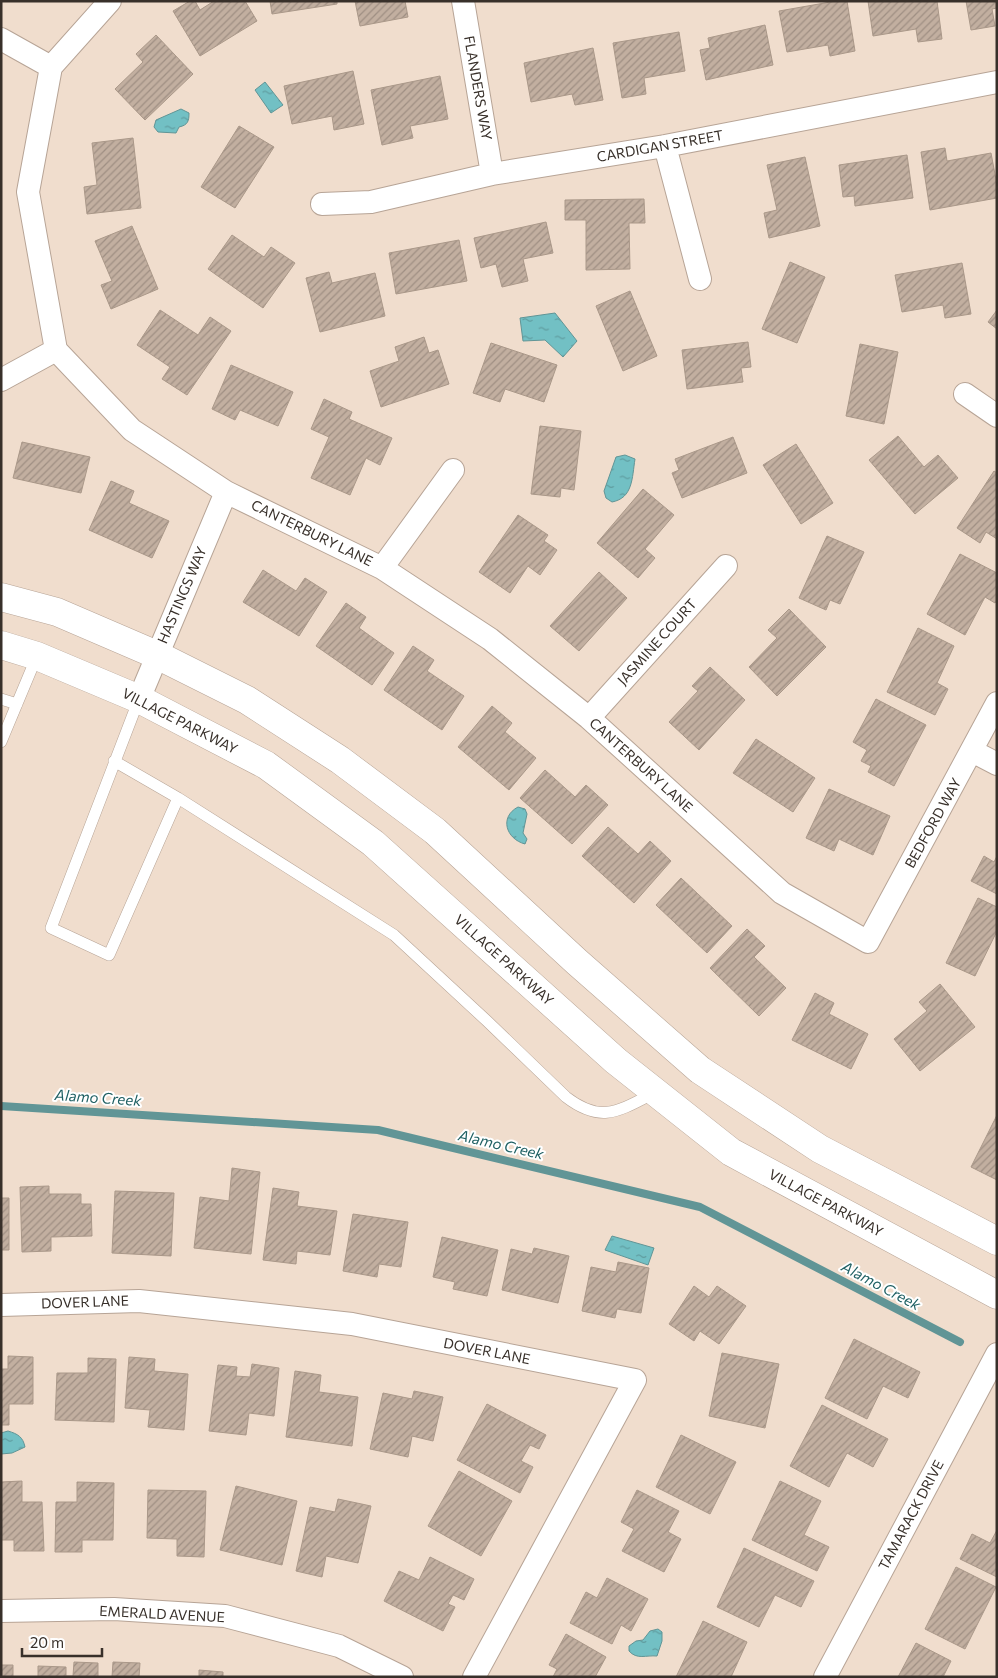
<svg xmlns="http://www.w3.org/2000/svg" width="998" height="1678" viewBox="0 0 998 1678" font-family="Commissioner,sans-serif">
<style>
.water{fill:url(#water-ripples);stroke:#619596}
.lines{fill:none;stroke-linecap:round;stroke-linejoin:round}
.stream{stroke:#619596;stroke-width:8}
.building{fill:url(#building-hatch);stroke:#aa9889}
.service-casing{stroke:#b7a496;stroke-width:12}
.minor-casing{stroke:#b7a496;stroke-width:24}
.tertiary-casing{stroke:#b7a496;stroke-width:29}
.service{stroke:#fff;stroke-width:11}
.minor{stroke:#fff;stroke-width:22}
.tertiary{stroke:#fff;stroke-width:28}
.labels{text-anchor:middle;stroke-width:4;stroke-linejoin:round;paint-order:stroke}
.street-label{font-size:14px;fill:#38302a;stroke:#fff}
.water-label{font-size:15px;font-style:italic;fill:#1f6063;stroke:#fff}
</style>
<defs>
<pattern id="water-ripples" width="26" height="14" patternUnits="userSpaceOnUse" patternTransform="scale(1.25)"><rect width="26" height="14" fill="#72c0c4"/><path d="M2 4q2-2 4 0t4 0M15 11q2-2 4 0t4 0" fill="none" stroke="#5f9c9f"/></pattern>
<pattern id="building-hatch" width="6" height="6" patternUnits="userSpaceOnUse" patternTransform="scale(1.25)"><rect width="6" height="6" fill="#c2afa0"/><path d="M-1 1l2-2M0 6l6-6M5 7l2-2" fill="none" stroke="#9f8f83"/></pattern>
</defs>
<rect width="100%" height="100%" fill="#f0ddcd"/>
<path class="water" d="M265,82L283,105L271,113L255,90Z
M181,109L189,113C189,121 188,125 179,127L176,133L158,132L154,127L156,120Z
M555,313L577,341L563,357L545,340L523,341L520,318Z
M625,455L635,459C632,478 633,498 612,502L606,498L604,491L616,457Z
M518,807L525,809L527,814L523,833L527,839L525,844C506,839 499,817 518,807Z
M612,1236L654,1248L648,1265L605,1250Z
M8,1431C18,1434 23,1437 25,1447L12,1453L1,1454V1433Z
M658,1629L662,1632V1641L657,1656C646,1655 637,1660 629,1651V1646L636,1641L643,1640L650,1631Z"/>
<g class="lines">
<path class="stream" d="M1,1106L378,1130L700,1207L960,1342"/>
</g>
<path class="building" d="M190,1H195L200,10L214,1H245L257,21L200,56L173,11Z
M270,1H337V4L272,14Z
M355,1H405L408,17L360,26Z
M836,1H847L855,51L830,56L828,45L787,52L779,11Z
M868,1H937L942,39L918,42L916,29L873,36Z
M966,1H997V8L992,9L995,26L971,30Z
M765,25L773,65L706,80L700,50L710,48L708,38Z
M679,32L685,71L644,78L646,94L622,98L613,43Z
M156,35L193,74L145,120L115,89L143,62L136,54Z
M593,48L603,100L575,105L572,94L531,102L524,63Z
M353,71L364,124L334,130L332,116L292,124L284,86Z
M440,76L448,119L410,126L413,138L382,145L371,90Z
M239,126L274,147L235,208L201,187Z
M133,138L141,208L87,214L84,187L97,185L92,143Z
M945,148L947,161L991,153L997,185V198L930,210L921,152Z
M907,155L913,198L855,206L854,196L843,197L839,165Z
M805,157L820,226L769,238L764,213L777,210L767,165Z
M644,199L645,223H629L630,269L586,270V220H565V200Z
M546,222L553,253L523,259L528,281L502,287L496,264L481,268L474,238Z
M132,226L158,289L111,309L101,285L112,281L95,241Z
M232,235L264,257L271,247L295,263L263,308L208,269Z
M459,240L467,281L396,294L389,253Z
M790,262L825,277L797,343L762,329Z
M962,263L971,314L945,318L943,305L902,312L895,275Z
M329,272L332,283L375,273L385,316L320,332L306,278Z
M630,291L657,356L623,371L596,306Z
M160,310L198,335L210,317L231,331L187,395L162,379L170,367L137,345Z
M997,310V329L988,322Z
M424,337L429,353L438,350L449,384L381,407L370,371L399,361L395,347Z
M748,342L751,367L741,368L743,382L687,389L682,350Z
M491,343L557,365L544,402L505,389L500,402L473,393Z
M860,344L898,352L884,424L846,416Z
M231,365L293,392L278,426L240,410L235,420L212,409Z
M324,399L352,412L349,419L392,438L380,465L366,458L350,495L311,478L329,437L311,429Z
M540,426L581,431L574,490L561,488L560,497L531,494Z
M898,436L924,467L938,455L958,478L915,514L869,460Z
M733,437L747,473L682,498L672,473L679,470L675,459Z
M22,442L90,457L81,493L13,478Z
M796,444L833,503L801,524L763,465Z
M994,471L997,473V539L986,532L980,543L957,528Z
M111,481L134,491L129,503L169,521L152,558L89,530Z
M643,489L674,515L645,549L655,558L638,578L597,543Z
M518,515L548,535L544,541L557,550L540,575L528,566L510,593L479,572Z
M827,536L864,552L840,604L830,600L826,610L799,598Z
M960,554L997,573V600L995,603L985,597L965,635L927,614Z
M263,570L296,591L305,578L327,592L299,636L243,602Z
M599,572L627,598L579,651L550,626Z
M346,603L366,617L359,628L394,653L372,685L316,646Z
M789,609L826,647L777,696L749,667L777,638L768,630Z
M918,628L954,646L937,683L948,689L935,715L887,692Z
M413,646L434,660L427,671L464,696L442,730L384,690Z
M710,667L745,700L699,750L669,722L698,691L692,686Z
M876,699L926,725L894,786L868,772L871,766L861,761L867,750L853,742Z
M492,706L512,723L505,732L536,758L509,790L458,747Z
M756,739L815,778L793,812L733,773Z
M545,770L575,797L586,785L608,805L572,844L520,798Z
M829,789L890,816L873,855L839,839L834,851L806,838Z
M608,827L638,854L650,841L671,861L634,903L582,856Z
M984,856L994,862L997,856V894L971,881Z
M681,878L732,926L707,953L656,905Z
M978,898L997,907V931L975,976L946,963Z
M747,929L765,946L754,957L786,988L759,1016L710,968Z
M940,984L975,1027L920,1071L894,1039L927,1011L919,1002Z
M815,993L834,1003L829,1014L868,1034L851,1069L792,1040Z
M997,1115V1180L971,1167Z
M232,1168L260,1172L251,1254L194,1248L200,1197L229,1201Z
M49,1186V1194H81V1204H91L92,1236L51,1237V1251L22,1252L20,1187Z
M273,1188L299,1192L297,1206L337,1211L330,1255L297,1251L296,1264L263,1260Z
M115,1191L174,1193L171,1256L112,1253Z
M1,1198H9V1250H1Z
M353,1214L408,1222L401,1267L379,1264L377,1277L343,1271Z
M442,1237L498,1250L487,1296L453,1289L455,1282L433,1277Z
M534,1248L569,1256L558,1303L502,1290L511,1249L532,1254Z
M618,1262L649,1268L641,1313L617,1309L615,1318L582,1311L591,1267L616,1272Z
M694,1286L709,1297L717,1286L746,1306L719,1344L700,1331L694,1341L669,1324Z
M854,1339L920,1372L908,1398L883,1386L867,1419L825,1398Z
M722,1353L779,1364L765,1428L709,1416Z
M8,1356L33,1357V1404H9V1425H1V1369H8Z
M129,1357L155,1359L154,1371L188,1374L184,1430L148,1427L150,1410L125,1408Z
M88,1358L116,1359L114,1422L55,1420L57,1373H88Z
M252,1364L279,1368L274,1416L249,1413L246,1435L209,1431L218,1365L237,1367L236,1376L250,1377Z
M295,1371L321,1375L319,1392L358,1397L352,1446L286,1437Z
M414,1391L443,1397L433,1441L412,1436L408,1457L370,1449L383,1393L412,1399Z
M487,1404L546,1435L539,1449L530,1445L521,1461L533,1467L520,1493L457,1460Z
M822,1405L888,1439L873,1467L847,1453L829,1487L790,1466Z
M681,1435L736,1462L710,1514L656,1487Z
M459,1471L512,1501L481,1556L428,1526Z
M22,1481V1502H42L44,1551H14V1540H1V1482Z
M780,1481L821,1501L804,1535L829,1547L817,1571L752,1540Z
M77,1482L114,1483L113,1540H82V1552H55L56,1502H77Z
M236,1486L297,1501L282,1565L220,1550Z
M148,1490L206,1491L204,1557L177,1556V1539L147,1538Z
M637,1490L679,1511L668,1532L681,1539L664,1572L622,1551L634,1529L621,1522Z
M338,1499L371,1506L358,1563L326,1556L322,1577L296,1571L310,1507L335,1512Z
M997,1530V1577L960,1559L972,1534L990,1543Z
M744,1548L814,1581L801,1607L775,1595L759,1627L717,1607Z
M430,1557L474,1579L464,1600L453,1595L448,1604L455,1607L443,1631L384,1601L399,1571L419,1580Z
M956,1567L996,1587L965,1649L925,1629Z
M607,1578L648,1599L631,1631L621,1625L612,1644L570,1623L586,1592L597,1598Z
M703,1621L747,1642L731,1677H676Z
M566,1634L606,1657L595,1677H553L557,1669L549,1665Z
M916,1643L951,1661L943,1677H898Z
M74,1662L98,1663V1677H38V1666L66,1667V1676H73Z
M113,1662L140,1663L139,1677H112Z
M1,1665H13V1677H1Z
M199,1670L223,1672V1677H199Z"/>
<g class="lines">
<g class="service-casing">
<path id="service" d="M1,699L17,704
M139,699L51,928L109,955L178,798L394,935L487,1021L566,1097C601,1124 619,1111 654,1093
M1,742L37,656
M114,761L178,798"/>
</g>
<g class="minor-casing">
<path id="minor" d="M110,1L51,67L28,192L56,350L132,430L226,492L382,568L490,639L589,718L782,893L868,942L997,703
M463,1L492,174
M1,39L51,67
M665,146L700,279
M322,204L371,202L492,174L665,146L997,82
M1,380L56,350
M965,394L997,416
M382,568L453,470
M139,699L226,492
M589,718L726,566
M972,751L997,764
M1,1305L139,1301L352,1324L635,1380L474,1677
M1,1611L114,1609L225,1616L339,1646L402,1677
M825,1677L997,1354"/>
</g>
<g class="tertiary-casing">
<path id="tertiary" d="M1,597L57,612L157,655L247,700L340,760L435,831L577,962L700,1070L820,1149L997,1241
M1,645L37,656L139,699L266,765L373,843L616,1061L731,1152L997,1295"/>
</g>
<use href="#service" class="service"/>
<use href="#minor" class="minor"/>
<use href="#tertiary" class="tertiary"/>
</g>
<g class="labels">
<g class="street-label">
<text transform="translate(478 88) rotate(80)" y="5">FLANDERS WAY</text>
<text transform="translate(660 146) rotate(-10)" y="5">CARDIGAN STREET</text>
<text transform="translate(312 533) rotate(26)" y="5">CANTERBURY LANE</text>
<text transform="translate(182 595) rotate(-67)" y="5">HASTINGS WAY</text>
<text transform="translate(657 642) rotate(-48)" y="5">JASMINE COURT</text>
<text transform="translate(180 721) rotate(27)" y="5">VILLAGE PARKWAY</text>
<text transform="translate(641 765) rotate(42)" y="5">CANTERBURY LANE</text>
<text transform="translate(933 823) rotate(-61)" y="5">BEDFORD WAY</text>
<text transform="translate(504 960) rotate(42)" y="5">VILLAGE PARKWAY</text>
<text transform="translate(826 1203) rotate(28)" y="5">VILLAGE PARKWAY</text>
<text transform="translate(85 1302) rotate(-2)" y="5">DOVER LANE</text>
<text transform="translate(487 1351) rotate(11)" y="5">DOVER LANE</text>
<text transform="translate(911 1515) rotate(-62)" y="5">TAMARACK DRIVE</text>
<text transform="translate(162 1614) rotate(3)" y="5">EMERALD AVENUE</text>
</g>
<g class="water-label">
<text transform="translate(98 1098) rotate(4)" y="5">Alamo Creek</text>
<text transform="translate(501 1145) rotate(13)" y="5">Alamo Creek</text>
<text transform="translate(881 1286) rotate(28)" y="5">Alamo Creek</text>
</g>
</g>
<rect width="998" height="1678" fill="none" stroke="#38302a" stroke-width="5"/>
<path d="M22 1648v8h80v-8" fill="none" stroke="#38302a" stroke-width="2.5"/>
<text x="30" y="1648" font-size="15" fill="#38302a" stroke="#ffffff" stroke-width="4" paint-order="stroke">20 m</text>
</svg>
